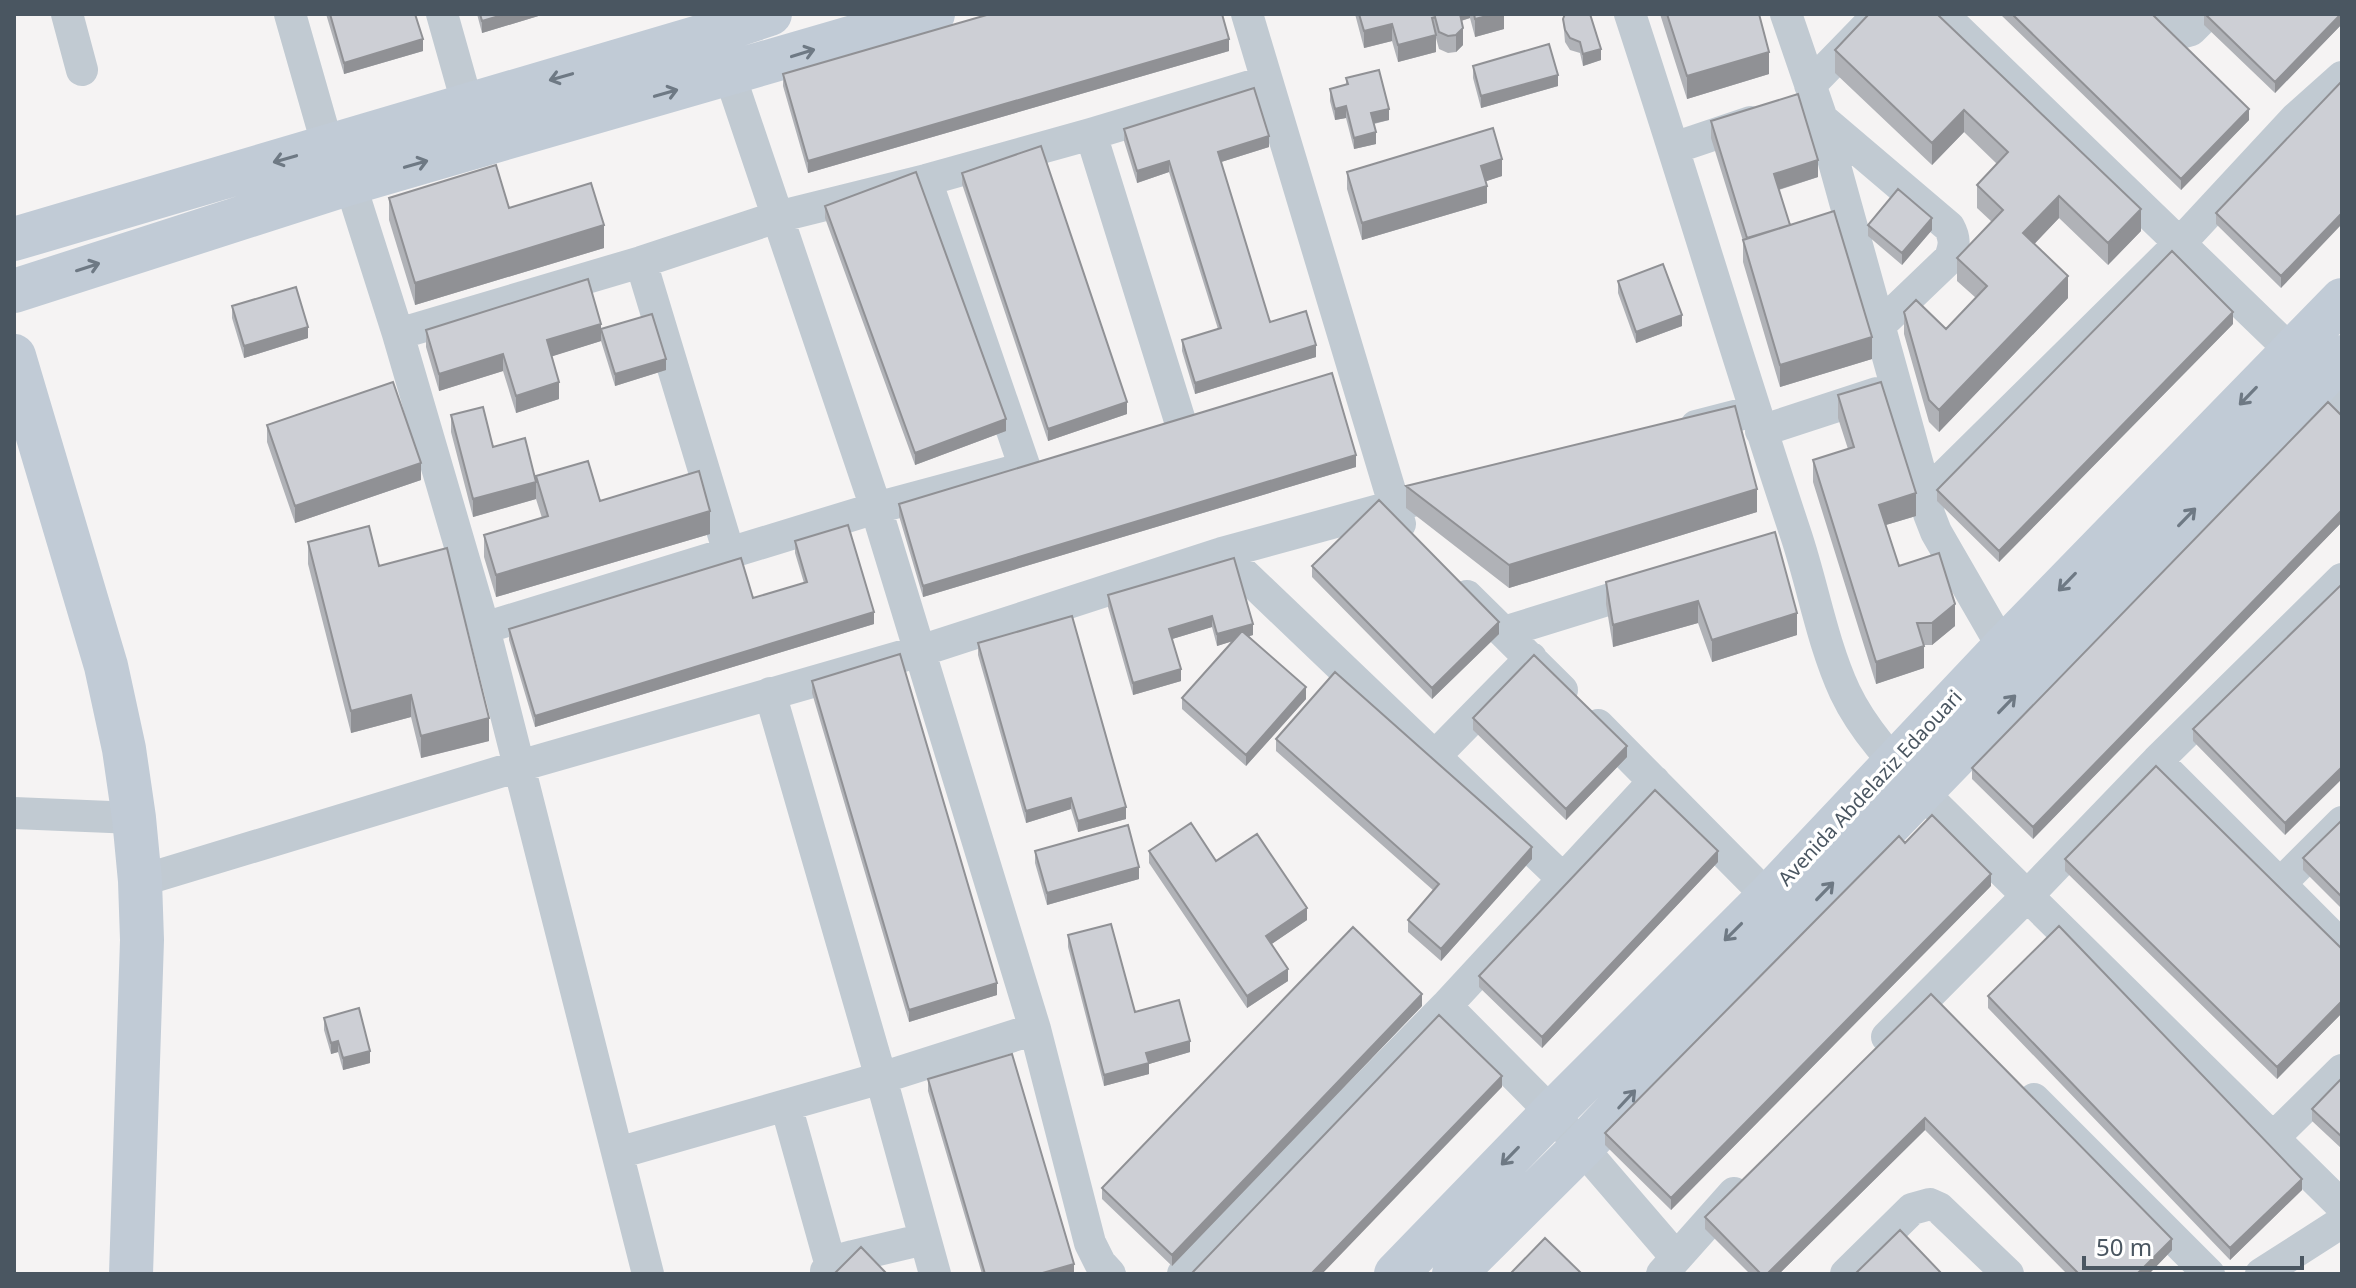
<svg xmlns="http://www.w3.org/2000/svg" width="2356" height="1288" viewBox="0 0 2356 1288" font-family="'Noto Sans',sans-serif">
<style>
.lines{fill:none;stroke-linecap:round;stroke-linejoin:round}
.street{stroke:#c1cad2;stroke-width:32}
.secondary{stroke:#c1cbd6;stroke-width:44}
.wall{fill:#b0b2b7}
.shaded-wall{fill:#909195}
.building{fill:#cdcfd5;stroke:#909195;stroke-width:2}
.oneway{stroke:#6e7984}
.labels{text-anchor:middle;stroke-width:7;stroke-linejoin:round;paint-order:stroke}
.street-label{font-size:20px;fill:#4a5661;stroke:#fff}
</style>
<rect width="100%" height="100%" fill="#f5f3f3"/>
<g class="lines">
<path class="street" d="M67,14L82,70
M290,14L328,147
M442,14L473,124
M1247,14L1400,524
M1630,14C1687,187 1738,362 1796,535C1813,586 1822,642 1845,692C1863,730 1893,762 1922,792L2342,1206
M1786,14L1822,119L1926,494L1929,514L1936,532L2003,648
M1942,14L2342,400
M2164,14L2184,32L2191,30L2207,14
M723,55L876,508L1035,1029L1090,1243L1100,1263L1110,1274
M1810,85L1879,14
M1822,119L1949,227C1955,238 1955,245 1950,258L1878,327
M1091,134L1181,424
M1674,148L1751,122
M926,180L1025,468
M350,183L398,334L484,628L648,1274
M641,262L729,553
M398,334L641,262L777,217L926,180L1091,134L1267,81
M1696,426L1754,411
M1761,431L1877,393
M1926,494L2180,243L2296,118L2342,77
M1222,553L1562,878
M1467,596L1562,690
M484,628L876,508L1010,472
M1504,632L1646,588
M770,693L881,1078L935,1274
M1598,725L1782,911
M1436,755L1531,658
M2157,761L2342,946
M14,813L134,818
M140,881L519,766L920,651L1222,553L1449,491
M2280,884L2342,822
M1446,1006L1552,1113L1676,1257
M1887,1037L2027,896L2157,761L2342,579
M2034,1099L2209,1274
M786,1105L831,1266
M2274,1137L2342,1070
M618,1153L881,1078L1035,1029
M826,1271L842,1259L853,1256L925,1239
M1183,1274L1446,1006L1654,781
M1662,1274L1734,1193
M1846,1274L1912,1209L1930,1204L1939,1208L2008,1274
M2261,1274L2342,1222"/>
<path class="secondary" d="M14,239L716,32L770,14
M14,291L350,183L933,14
M14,356L106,666L124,749L134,818L140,881L142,940L131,1274
M1396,1274L1552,1113L1768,897L2003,648L2342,300
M1454,1274L1581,1148L1793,924L2342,357"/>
</g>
<path class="wall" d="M326,14H415L423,51L344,74Z
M477,14H545L482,33Z
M1355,14H1504V29L1475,37L1470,18L1461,21L1463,45L1456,52L1448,53L1439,49L1436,38V52L1398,62L1392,41L1364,48Z
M1660,14H1759L1769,74L1687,99Z
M1869,14L2141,231L2108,265L2059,218L2034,244L2068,298L1939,432L1929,422L1904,334V312L1946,329L1976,298L1957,281V258L1992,222L1977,208V185L1997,164L1964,132L1932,165L1835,73V50Z
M2000,14H2152L2249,120L2181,190Z
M2204,14H2342V24L2275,93L2204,25Z
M1563,19L1601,60L1583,66L1580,53L1570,50L1565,42Z
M1229,51L808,173L783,86V74Z
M1473,66L1558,86L1481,108L1473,78Z
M1346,78L1389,120L1374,124L1376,144L1354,149L1346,118L1335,120L1330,101V89L1346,85Z
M2342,81L2281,288L2216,224V213Z
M1711,121L1818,177L1779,190L1790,225L1872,359L1780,387L1743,262V241L1711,138Z
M1124,129L1269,147L1221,162L1270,322L1316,357L1195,394L1182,351V340L1218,329L1169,172L1137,183L1124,141Z
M1347,172L1502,176L1486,181L1487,203L1362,240L1347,189Z
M962,173L1127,414L1048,441L962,184Z
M389,198L509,208L604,248L415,305L389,220Z
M825,206L1006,431L915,465L825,218Z
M1868,225L1932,230L1902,265L1868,236Z
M1618,281L1682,326L1636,343L1618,293Z
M232,306L308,338L244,358L232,318Z
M2233,324L1999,562L1937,501V490Z
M601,329L666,370L615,386L601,341Z
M426,330L601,341L552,356L559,399L516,413L503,371L439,391L426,347Z
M1838,395L1916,516L1886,525L1899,566L1955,626L1932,645H1923L1924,668L1876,684L1813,482V460L1848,449L1838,418Z
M451,415L493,447L536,482V476L600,501L710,534L496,597L484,557V535L542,518L536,499L473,517L451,432Z
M2342,416V522L2033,839L1972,779V768Z
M267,425L421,480L295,523L267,442Z
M1356,467L923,597L899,516V504Z
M1406,486L1757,512L1509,588L1406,508Z
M1775,532L1797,635L1712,662L1698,623L1613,647L1606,604V582Z
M795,541L874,624L535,727L509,640V629L753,598L804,583L795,553Z
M308,542L379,566L489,741L421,758L411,717L351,733L308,564Z
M1234,558L1253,635L1249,636L1306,699L1246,766L1182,709V698L1232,641L1217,646L1212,627L1172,639L1181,681L1133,695L1108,607V595Z
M1312,566L1499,634L1432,699L1312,577Z
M2342,584L2285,835L2193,741V729Z
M978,643L1126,819L1078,832L1071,809L1026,823L978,655Z
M812,681L997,995L909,1022L812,693Z
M1473,718L1627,757L1566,820L1473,730Z
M1276,739L1532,859L1441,961L1408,932V920L1434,891L1276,751Z
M2342,820V909L2303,870V858Z
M1035,851L1139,879L1047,905L1035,863Z
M1149,851L1216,861L1307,920L1271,944L1288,981L1247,1008L1149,863Z
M2065,859L2342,949V1013L2277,1079L2065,871Z
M1718,862L1542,1048L1479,987V976Z
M1991,886L1671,1210L1605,1145V1133Z
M1068,935L1135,1012L1190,1052L1149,1064V1074L1104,1086L1068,947Z
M1931,994L2172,1250L2149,1274H2067L1925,1130L1779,1274H1750L1705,1229V1217Z
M1988,996L2302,1190L2230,1260L1988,1008Z
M1422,1006L1172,1266L1102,1199V1188Z
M324,1018L370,1063L343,1070L338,1052L331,1054L324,1030Z
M2342,1078V1149L2312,1121V1109Z
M928,1079L1074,1274H982L928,1091Z"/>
<path class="shaded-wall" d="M506,14H545L482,33V21Z
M1457,14H1470V18L1457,22Z
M1495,14H1504V29L1475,37V19Z
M2341,14H2342V24L2275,93V82Z
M1392,24V41L1364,48V31Z
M1463,28V45L1456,52V35Z
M1436,35V52L1398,62V45Z
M423,39V51L344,74V63Z
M1229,39V51L808,173V161Z
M1601,49V60L1583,66V54Z
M1769,52V74L1687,99V76Z
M1558,75V86L1481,108V96Z
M1346,106V118L1335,120V109Z
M1389,109V120L1371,124V113Z
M2249,109V120L2181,190V179Z
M1964,110V132L1932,165V143Z
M1376,132V144L1354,149V138Z
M1269,136V147L1218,163V152Z
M1502,159V176L1481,183V166Z
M1818,160V177L1774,191V174Z
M1169,161V172L1137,183V171Z
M1487,186V203L1362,240V223Z
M2059,196V218L2023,256V233Z
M2141,209V231L2108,265V243Z
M2342,213V224L2281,288V276Z
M1932,218V230L1902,265V253Z
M604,225V248L415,305V283Z
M2068,276V298L1939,432V410Z
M2233,312V324L1999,562V551Z
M1682,315V326L1636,343V332Z
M601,324V341L547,358V340Z
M308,327V338L244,358V346Z
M1872,337V359L1780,387V365Z
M1316,345V357L1195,394V383Z
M503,354V371L439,391V374Z
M666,359V370L615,386V374Z
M559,382V399L516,413V396Z
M1127,402V414L1048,441V429Z
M1006,419V431L915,465V453Z
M1356,455V467L923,597V586Z
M421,463V480L295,523V506Z
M536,482V499L473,517V499Z
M1757,489V512L1509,588V565Z
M1916,493V516L1879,527V505Z
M2342,510V522L2033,839V827Z
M710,511V534L496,597V575Z
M1698,601V623L1613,647V625Z
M1955,604V626L1932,645V623Z
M874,612V624L535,727V716Z
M1797,613V635L1712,662V640Z
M1212,616V627L1169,640V629Z
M1499,622V634L1432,699V688Z
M1253,624V635L1217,646V634Z
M1924,646V668L1876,684V662Z
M1181,669V681L1133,695V683Z
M1306,687V699L1246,766V755Z
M411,695V717L351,733V711Z
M489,718V741L421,758V736Z
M1627,746V757L1566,820V809Z
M2342,767V779L2285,835V823Z
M1071,798V809L1026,823V811Z
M1126,807V819L1078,832V821Z
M1532,847V859L1441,961V949Z
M1718,851V862L1542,1048V1037Z
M1139,867V879L1047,905V893Z
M1991,874V886L1671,1210V1198Z
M1307,908V920L1266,948V936Z
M1288,969V981L1247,1008V996Z
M997,983V995L909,1022V1010Z
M1422,994V1006L1172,1266V1255Z
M2342,1001V1013L2277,1079V1067Z
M338,1041V1052L331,1054V1043Z
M1190,1041V1052L1149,1064V1074L1104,1086V1075L1146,1053Z
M370,1051V1063L343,1070V1058Z
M1502,1076V1087L1322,1274H1311Z
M1925,1118V1130L1779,1274H1767Z
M2302,1179V1190L2230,1260V1248Z
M2172,1239V1250L2149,1274H2137Z
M1074,1264V1274H1039Z"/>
<path class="building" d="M330,14H415L423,39L344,63Z
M480,14H506L482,21Z
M990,14H1222L1229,39L808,161L783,74Z
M1359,14H1460L1463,28L1456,35L1448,36L1439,32L1435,17L1432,18L1436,35L1398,45L1392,24L1364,31Z
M1474,14H1495L1475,19Z
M1565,14H1590L1601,49L1583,54L1580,42L1570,38L1565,30L1563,19Z
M1667,14H1759L1769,52L1687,76Z
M1869,14H1937L2141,209L2108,243L2059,196L2023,233L2068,276L1939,410L1929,400L1904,312L1916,300L1946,329L1987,286L1957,258L2003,210L1977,185L2008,152L1964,110L1932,143L1835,50Z
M2012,14H2152L2249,109L2181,179Z
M2205,14H2341L2275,82Z
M1549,44L1558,75L1481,96L1473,66Z
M1379,70L1389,109L1371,113L1376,132L1354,138L1346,106L1335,109L1330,89L1348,84L1346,78Z
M2342,81V213L2281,276L2216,213Z
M1254,88L1269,136L1218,152L1270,322L1306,311L1316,345L1195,383L1182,340L1221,328L1169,161L1137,171L1124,129Z
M1798,94L1818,160L1774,174L1790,225L1747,238L1711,121Z
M1493,128L1502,159L1481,166L1487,186L1362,223L1347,172Z
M1041,146L1127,402L1048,429L962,173Z
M496,165L509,208L591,183L604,225L415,283L389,198Z
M916,172L1006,419L915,453L825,206Z
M1898,189L1932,218L1902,253L1868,225Z
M1834,211L1872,337L1780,365L1743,240Z
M2172,251L2233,312L1999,551L1937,490Z
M1663,264L1682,315L1636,332L1618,281Z
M588,279L601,324L547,340L559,382L516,396L503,354L439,374L426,330Z
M296,287L308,327L244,346L232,306Z
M652,314L666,359L615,374L601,329Z
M1332,373L1356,455L923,586L899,504Z
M393,382L421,463L295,506L267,425Z
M1881,382L1916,493L1879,505L1899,566L1939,553L1955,604L1932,623H1917L1924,646L1876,662L1813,460L1854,447L1838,395Z
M2328,402L2342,416V510L2033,827L1972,768Z
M1735,406L1757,489L1509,565L1406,486Z
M483,407L493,447L525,438L536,482L473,499L451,415Z
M588,461L600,501L699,471L710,511L496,575L484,535L548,516L536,476Z
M1379,500L1499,622L1432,688L1312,566Z
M848,525L874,612L535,716L509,629L741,558L753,598L807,582L795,541Z
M369,526L379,566L447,548L489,718L421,736L411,695L351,711L308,542Z
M1775,532L1797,613L1712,640L1698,601L1613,625L1606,582Z
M1234,558L1253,624L1217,634L1212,616L1169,629L1181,669L1133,683L1108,595Z
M2342,584V767L2285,823L2193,729Z
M1072,616L1126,807L1078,821L1071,798L1026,811L978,643Z
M1242,631L1306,687L1246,755L1182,698Z
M900,654L997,983L909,1010L812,681Z
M1534,655L1627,746L1566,809L1473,718Z
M1335,672L1532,847L1441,949L1408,920L1439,884L1276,739Z
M2156,766L2342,949V1001L2277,1067L2065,859Z
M1655,790L1718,851L1542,1037L1479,976Z
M1932,815L1991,874L1671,1198L1605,1133L1899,836L1905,843Z
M2342,820V897L2303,858Z
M1191,823L1216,861L1257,834L1307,908L1266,936L1288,969L1247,996L1149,851Z
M1128,825L1139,867L1047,893L1035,851Z
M1111,924L1135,1012L1179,1000L1190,1041L1146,1053L1149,1063L1104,1075L1068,935Z
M2059,926L2302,1179L2230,1248L1988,996Z
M1353,927L1422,994L1172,1255L1102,1188Z
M1931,994L2172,1239L2137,1274H2079L1925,1118L1767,1274H1761L1705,1217Z
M359,1008L370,1051L343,1058L338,1041L331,1043L324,1018Z
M1439,1015L1502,1076L1311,1274H1191Z
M1012,1054L1074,1264L1039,1274H985L928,1079Z
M2342,1078V1137L2312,1109Z
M1900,1230L1942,1274H1855Z
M1545,1238L1582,1274H1510Z
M861,1247L887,1274H834Z"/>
<defs><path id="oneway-shaft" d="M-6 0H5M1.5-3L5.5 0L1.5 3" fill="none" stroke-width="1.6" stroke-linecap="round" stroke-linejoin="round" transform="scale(2)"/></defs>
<g class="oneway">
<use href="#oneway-shaft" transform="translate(803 53) rotate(-17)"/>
<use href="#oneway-shaft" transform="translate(561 77) rotate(164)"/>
<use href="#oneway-shaft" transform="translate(666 93) rotate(-16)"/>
<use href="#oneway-shaft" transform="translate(285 159) rotate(164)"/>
<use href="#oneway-shaft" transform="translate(416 164) rotate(-16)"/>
<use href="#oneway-shaft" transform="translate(88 267) rotate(-18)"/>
<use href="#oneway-shaft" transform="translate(2248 396) rotate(134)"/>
<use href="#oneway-shaft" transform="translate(2187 517) rotate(-46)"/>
<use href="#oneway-shaft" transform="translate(2067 582) rotate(134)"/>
<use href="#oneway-shaft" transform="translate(2007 704) rotate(-46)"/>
<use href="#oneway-shaft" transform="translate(1825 891) rotate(-46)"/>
<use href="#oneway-shaft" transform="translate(1733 932) rotate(135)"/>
<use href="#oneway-shaft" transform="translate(1627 1099) rotate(-47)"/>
<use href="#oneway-shaft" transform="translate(1510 1156) rotate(134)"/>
</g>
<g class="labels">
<g class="street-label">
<text transform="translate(1870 788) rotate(-47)" y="7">Avenida Abdelaziz Edaouari</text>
</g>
</g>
<rect width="2356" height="1288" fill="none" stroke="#4a5661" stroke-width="32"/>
<path d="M2084 1256v12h218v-12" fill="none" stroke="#4a5661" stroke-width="4"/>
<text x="2096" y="1256" font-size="24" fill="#4a5661" stroke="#ffffff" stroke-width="6" paint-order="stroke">50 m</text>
</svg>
